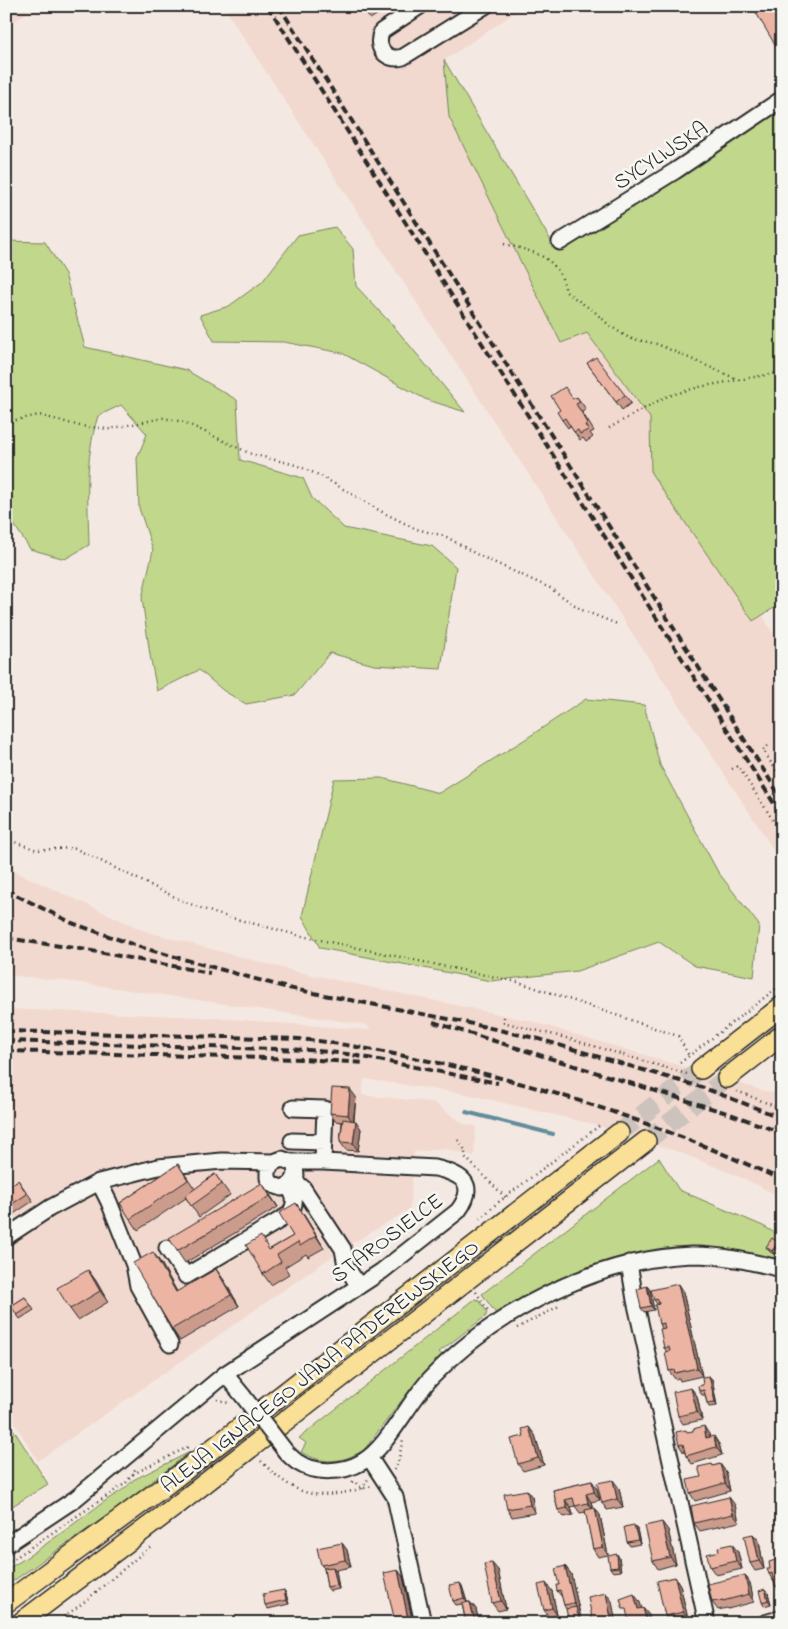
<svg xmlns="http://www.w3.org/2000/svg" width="788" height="1629" viewBox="0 0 788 1629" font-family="'Indie Flower',sans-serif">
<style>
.built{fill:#f2d9cf}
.green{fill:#c1d78c;stroke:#76815c}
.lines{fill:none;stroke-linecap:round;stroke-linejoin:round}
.stream{stroke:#628c9c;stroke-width:4}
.major-tunnel{stroke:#ccc3bd;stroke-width:19;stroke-dasharray:19 9;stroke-linecap:butt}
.minor-casing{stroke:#2b2b2b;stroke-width:19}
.major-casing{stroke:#2b2b2b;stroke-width:22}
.path{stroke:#2b2b2b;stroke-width:2.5;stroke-dasharray:1 4;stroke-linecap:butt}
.minor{stroke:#f6f6f2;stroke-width:15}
.major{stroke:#fadf96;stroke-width:19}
.rail{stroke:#2b2b2b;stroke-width:4;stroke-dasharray:8 4;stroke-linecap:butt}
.minor-bridge-casing{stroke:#2b2b2b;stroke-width:19;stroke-linecap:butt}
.minor-bridge{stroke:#f6f6f2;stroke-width:15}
.wall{fill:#cb9b8c;stroke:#2b2b2b}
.shaded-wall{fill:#a57e72;stroke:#2b2b2b}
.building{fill:#ecb4a3;stroke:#2b2b2b}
.labels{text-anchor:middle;stroke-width:5;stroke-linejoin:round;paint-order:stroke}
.street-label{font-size:22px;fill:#2b2b2b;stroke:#f6f6f2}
</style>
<rect width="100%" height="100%" fill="#f4e9e2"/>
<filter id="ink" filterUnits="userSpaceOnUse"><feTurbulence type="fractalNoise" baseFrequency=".02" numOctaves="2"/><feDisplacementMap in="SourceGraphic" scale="10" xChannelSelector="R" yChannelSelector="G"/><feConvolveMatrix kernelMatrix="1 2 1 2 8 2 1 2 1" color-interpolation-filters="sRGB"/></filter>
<g filter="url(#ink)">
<path class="built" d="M6,6H37L6,27Z
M223,6H525L445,60L782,649V863Z
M6,865L14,871L145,931L294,971L531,1021L772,1093L782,1086V1198L747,1180L681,1153L592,1124L466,1094L364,1079L362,1095L433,1102L464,1124L476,1126L474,1156L446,1149L414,1152L410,1209L343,1249L38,1461L6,1409V1009L203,1017L370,1030L367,1025L67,981L6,975Z"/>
<path class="green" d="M444,60L557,251L782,109V603L753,621L651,473L650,418L587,333L561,343L449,117Z
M335,227L353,249L356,286L396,329L465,412L425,399L342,353L284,342L214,341L200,315L229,306L262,282L298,235Z
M6,241L45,242L65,274L85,347L186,370L237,400L240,460L303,478L312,498L344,528L432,546L456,567L441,669L374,665L330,653L295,695L246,704L224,691L199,670L157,691L150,655L142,598L153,550L139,508L137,458L147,434L121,405L98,416C84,461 88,499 89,545L65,559L30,549L9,517L6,507Z
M586,699L644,705L660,765L718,872L759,925L754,977L695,966L659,942L577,971L491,981L320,948L302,916L334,779L382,778L439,793L524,740Z
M659,1158L679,1190L763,1226L782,1237V1261C709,1240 628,1245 560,1279C538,1290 518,1303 497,1315L482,1294Z
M475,1299L479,1300L487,1312L486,1316L439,1352L442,1355L412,1387L364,1450C342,1463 323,1465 301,1452L306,1443L299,1438Z
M6,1418L48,1484L6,1510Z
M190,1452L112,1512L6,1586V1570C42,1549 74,1523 108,1499C117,1493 126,1489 133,1480Z"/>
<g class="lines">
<path class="stream" d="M466,1112L553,1134"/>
<path class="major-tunnel" d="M619,1133L701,1069
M646,1141L727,1078"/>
<g class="minor-casing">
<path id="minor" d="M420,6L382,31C374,47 386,62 403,57L485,6
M560,242L675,171L782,99
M293,1108L325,1109L323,1162
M292,1141L324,1142
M294,1181L303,1188L343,1249L346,1266L358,1285
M99,1182L109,1202L134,1265L138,1286L170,1344
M6,1237L50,1208L99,1182L158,1167L222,1161L274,1162L282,1159L291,1162L295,1166L296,1176L291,1184L282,1188L276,1186L271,1183L268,1178V1172L270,1166L274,1162
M167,1248L186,1276L290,1214C296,1203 296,1197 288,1186
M629,1263L635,1300L707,1623
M225,1374L243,1396
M286,1452C289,1455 293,1459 297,1462C315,1474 343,1473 362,1462C388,1447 409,1401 431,1378C495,1311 599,1258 692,1255C723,1255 753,1262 782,1269
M369,1457L395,1497L423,1623
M6,1545L75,1499L225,1374L382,1271L458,1211C478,1184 462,1174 435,1168L323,1162H291
M765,1623L782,1618"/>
</g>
<g class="major-casing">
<path id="major" d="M701,1069L782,1006
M727,1078L782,1035
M6,1603L162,1488L619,1133
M20,1623L177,1505L646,1141"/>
</g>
<path class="path" d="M504,244C535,252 559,256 566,292L595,312L610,326L629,338L657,344L739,380
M6,422L39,415L80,426L109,429L163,418L184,422L251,454L296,465L321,476L384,513L416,529L445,536L476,554L550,588L582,610L617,624
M609,428L665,397L699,387L782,372
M768,746L763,750L782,780
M732,769L738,766L782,834
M6,839L37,850L74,848L185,902L217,914L297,935L518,982L678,1036L689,1056
M504,1017L503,1022L570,1039L687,1074
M680,1063L782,984
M737,1091L782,1109
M458,1140L465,1150V1157L506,1198
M480,1219L496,1204L599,1126
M476,1292L489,1312
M517,1328L561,1305
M217,1399L231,1404
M261,1461C300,1501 320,1500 372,1486
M394,1470L398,1463L403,1439
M133,1474L188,1447
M352,1482L354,1481L362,1489
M362,1489L368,1479
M6,1564L126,1483L133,1474L136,1467
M56,1623L84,1602L151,1546"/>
<use href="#minor" class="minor"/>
<use href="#major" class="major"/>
<path class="rail" d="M268,6L782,816
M279,6L782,799
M6,890L72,923L143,948L288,988L459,1021L539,1039L704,1088L782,1118
M6,938L87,950L210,973
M433,1022L730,1114L782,1133
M6,1031L299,1039C334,1042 369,1049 404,1056C534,1081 661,1124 782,1180
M6,1041L308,1050L347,1054L498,1083
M6,1051L301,1059L364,1063"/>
<g class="minor-bridge-casing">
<path id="minor-bridge" d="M243,1396L286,1452"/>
</g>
<use href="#minor-bridge" class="minor-bridge"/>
</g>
<path class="wall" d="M361,6H391L370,19Z
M782,6V55L777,48Z
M587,363L625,395L631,403L622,410Z
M577,397L586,409L582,412L594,431L590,433L593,437L586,442L583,438L580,440L570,426L568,428L562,420Z
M356,1097L354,1121L361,1129L358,1151L346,1150L340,1142L342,1122L335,1121L330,1113Z
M178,1164L195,1189L215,1174L230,1195L199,1217L186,1198L138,1230L120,1203Z
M18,1180L33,1201L9,1217L6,1213V1189Z
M270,1195L278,1207L185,1263L177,1251Z
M296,1203L304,1215L324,1248L308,1257L306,1254L285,1267L289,1274L271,1285L263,1274L270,1249L293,1236Z
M781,1246L775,1255L769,1251L766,1247Z
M161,1263L177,1292L224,1280L239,1306L180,1341L172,1329Z
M88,1270L96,1281L108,1302L78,1320L70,1309Z
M647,1286L650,1290L654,1310L644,1312L641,1308Z
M683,1292L702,1376L680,1381L679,1378L675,1379L669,1371L667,1352L664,1348L662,1328L659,1324L657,1304L654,1300Z
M25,1297L34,1310L20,1319L11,1306Z
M709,1376L712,1379L717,1406L709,1407L707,1403L705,1395H702L699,1391Z
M691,1388L697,1396L702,1420L683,1424L678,1416Z
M688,1432L709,1434L710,1437L719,1444L722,1455L692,1464L686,1456L685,1452L684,1453L679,1445Z
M535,1435L544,1465L523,1471L518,1464L524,1436Z
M712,1464L713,1466L720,1464L726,1472L730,1491L695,1501L690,1493L701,1477Z
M592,1481L597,1489L600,1500L591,1502L593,1508L600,1515L608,1555L598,1557L593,1549L586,1512L580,1513L575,1506L571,1507L573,1515L564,1517L558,1510L553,1490Z
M619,1488L623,1507L607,1510L602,1503Z
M532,1497L535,1513L512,1517L507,1509Z
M735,1505L739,1522L700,1531L694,1523Z
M637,1529L640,1544L630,1546L627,1542Z
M668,1530L676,1564L658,1569L653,1561Z
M753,1534L759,1541L764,1569L755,1571L750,1563Z
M342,1543L347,1550L351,1567L336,1570L339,1589L330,1591L327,1587L324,1568L321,1565Z
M738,1552L742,1569L716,1575L710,1567Z
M617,1554L619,1558L621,1571L613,1572L610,1568Z
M782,1558V1593L781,1594L769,1574L770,1569Z
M565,1566L571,1574L582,1623L566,1609L564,1605L562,1597L557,1591Z
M398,1570L403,1577L413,1623H396L395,1622Z
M498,1570L506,1609L498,1611L492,1603Z
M745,1575L750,1583L754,1602L728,1609L727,1608L718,1610L712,1602Z
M675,1577L680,1585L688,1619L670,1623L665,1616Z
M460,1583L462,1586L467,1602H470L476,1609L479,1623H466L462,1604L456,1605L453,1601Z
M284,1590L286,1594L289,1604L268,1609L265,1605Z
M552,1591L557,1615L549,1617L544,1610Z
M768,1593L771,1604L764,1606L762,1602Z"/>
<path class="shaded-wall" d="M350,1089L356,1097L353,1123L348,1115Z
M356,1121L361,1129L358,1151L353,1143Z
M262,1183L278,1207L270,1196Z
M296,1203L304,1215L324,1248L316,1236Z
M778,1242L781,1246L775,1255L772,1251Z
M153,1252L161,1263L184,1304L176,1292Z
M216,1269L224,1280L239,1306L231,1295Z
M88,1270L96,1281L108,1302L100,1291Z
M678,1284L683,1292L702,1376L697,1368Z
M647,1286L650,1290L654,1310L651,1306Z
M709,1376L712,1379L717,1406L715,1402Z
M691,1388L697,1396L702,1420L697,1412Z
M704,1426L709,1434L712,1445L706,1438Z
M529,1427L535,1435L544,1465L538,1458Z
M714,1436L719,1444L722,1455L716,1447Z
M720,1464L726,1472L730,1491L725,1483Z
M613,1480L619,1488L623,1507L617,1499Z
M592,1481L597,1489L600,1500L594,1492Z
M527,1490L532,1497L535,1513L530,1505Z
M586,1494L591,1502L593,1510L588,1503Z
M729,1497L735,1505L739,1522L733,1514Z
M565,1500L571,1507L573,1515L567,1508Z
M595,1508L600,1515L608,1555L603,1547Z
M662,1522L668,1530L676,1564L670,1557Z
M634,1525L637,1529L640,1544L638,1540Z
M753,1534L759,1541L764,1569L759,1561Z
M342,1543L347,1550L351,1567L345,1560Z
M732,1544L738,1552L742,1569L736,1561Z
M617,1554L619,1558L621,1571L618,1567Z
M492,1563L498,1570L506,1609L501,1601Z
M565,1566L571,1574L582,1623H580L576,1607L574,1603Z
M333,1567L336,1570L339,1589L337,1585Z
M398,1570L403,1577L413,1623H411L408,1619Z
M745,1575L750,1583L754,1602L749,1594Z
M675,1577L680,1585L688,1619L683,1612Z
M460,1583L462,1586L467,1602L464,1598Z
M546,1583L552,1591L557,1615L552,1608Z
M765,1589L768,1593L771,1604L768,1600Z
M284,1590L286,1594L289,1604L286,1600Z
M606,1593L612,1601L616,1623H612Z
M634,1594L640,1602L644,1617L638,1609Z
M470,1602L476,1609L479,1623H475Z
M643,1608L649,1615L651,1623H647Z"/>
<path class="building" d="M752,6H782V45L777,48Z
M596,357L625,395L616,402L587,363Z
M565,387L573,399L577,397L580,402L576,404L588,423L585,425L588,430L580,434L578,430L574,432L565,418L562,420L557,412L560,410L551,396Z
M332,1088L350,1089L348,1115L330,1113Z
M343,1119L356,1121L353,1143L340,1142Z
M178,1164L188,1180L130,1219L120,1203Z
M215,1174L222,1184L191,1206L185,1196Z
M18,1180L27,1194L6,1208V1189Z
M262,1183L270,1196L177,1251L169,1238Z
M296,1203L316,1236L300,1246L298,1242L277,1255L281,1262L263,1274L246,1245L261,1236L269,1250L293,1236L279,1213Z
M772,1238L778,1242L772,1251L766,1247Z
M153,1252L176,1292L216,1269L231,1295L172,1329L133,1263Z
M88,1270L100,1291L70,1309L57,1288Z
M678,1284L697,1368L675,1373L674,1370L669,1371L665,1352L670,1351L669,1347L664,1348L660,1329L665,1328L664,1325V1323L659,1324L655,1305L659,1304L658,1299L654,1300L651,1290Z
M647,1286L651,1306L641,1308L637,1289Z
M25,1297L31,1306L17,1315L11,1306Z
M709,1376L715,1402L707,1403L704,1390L699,1391L698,1386L703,1385L702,1377Z
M691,1388L697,1412L678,1416L673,1392Z
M704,1426L706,1438L714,1436L716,1447L686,1456L683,1444L679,1445L676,1432L686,1430L687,1432L693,1431V1429Z
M529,1427L538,1458L518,1464L511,1439L524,1436L522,1429Z
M712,1464L713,1466L720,1464L725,1483L690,1493L687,1480L701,1477L698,1467Z
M613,1480L617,1499L602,1503L597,1483Z
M592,1481L594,1492L586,1494L588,1503L575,1506L573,1498L565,1500L567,1508L558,1510L553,1490Z
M527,1490L530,1505L507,1509L504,1494Z
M782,1490V1507L778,1491Z
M729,1497L733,1514L694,1523L691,1506Z
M595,1508L603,1547L593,1549L585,1510Z
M662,1522L670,1557L653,1561L645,1526Z
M634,1525L638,1540L627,1542L624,1527Z
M753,1534L759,1561L750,1563L744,1536Z
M342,1543L345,1560L321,1565L317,1548Z
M732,1544L736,1561L710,1567L707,1554L719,1551L718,1547Z
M617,1554L618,1567L610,1568L608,1556Z
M782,1558V1584L775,1586L772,1573L769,1574L767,1569H770L769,1562Z
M492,1563L501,1601L492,1603L484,1564Z
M565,1566L574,1603L564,1605L560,1590L557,1591L556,1585H559L555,1569Z
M333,1567L337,1585L327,1587L324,1568Z
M398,1570L408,1619L395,1622L384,1573Z
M745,1575L749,1594L723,1601V1600L712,1602L708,1584Z
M675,1577L683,1612L665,1616L657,1581Z
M460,1583L464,1598L453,1601L449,1585Z
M546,1583L552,1608L544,1610L538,1585Z
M765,1589L768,1600L762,1602L759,1591Z
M284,1590L286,1600L265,1605L263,1594Z
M606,1593L612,1623H593L588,1597Z
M634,1594L638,1609L643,1608L647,1623H629L626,1609H623L620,1599Z
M470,1602L475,1623H466L462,1603Z
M576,1607L580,1623H569L566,1609Z
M447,1620L448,1623H438Z"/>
</g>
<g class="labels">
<g class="street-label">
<text transform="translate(660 154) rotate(-33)" y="8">SYCYLIJSKA</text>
<text transform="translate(386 1237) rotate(-37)" y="8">STAROSIELCE</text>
<text transform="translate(319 1365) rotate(-38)" y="8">ALEJA IGNACEGO JANA PADEREWSKIEGO</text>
</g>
</g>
<rect width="788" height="1629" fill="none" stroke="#f6f6f2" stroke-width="25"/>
<rect x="12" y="12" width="763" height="1604" fill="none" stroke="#2b2b2b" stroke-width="2" filter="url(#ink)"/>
</svg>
